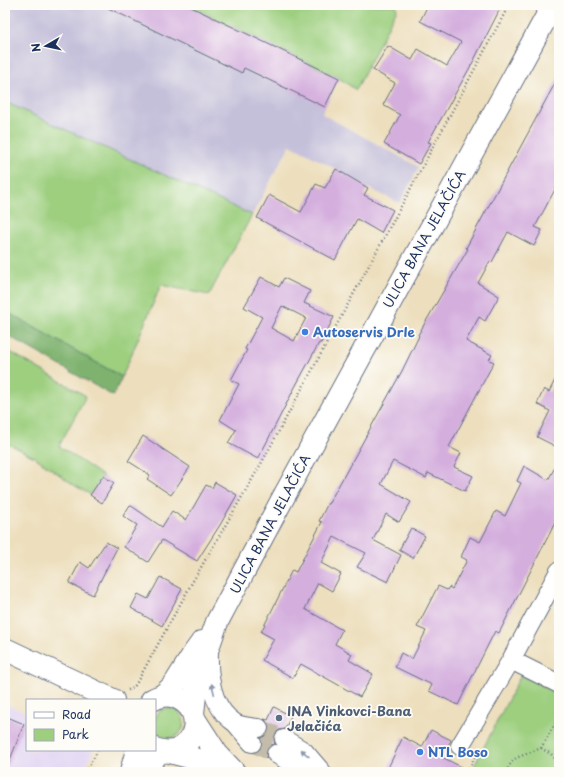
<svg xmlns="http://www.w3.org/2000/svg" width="564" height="777" viewBox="0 0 564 777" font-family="'Playpen Sans',sans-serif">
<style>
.built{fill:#e1d4f3}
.industrial{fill:#c5c0da}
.green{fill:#9dcf7f;stroke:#5c7f6e}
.forest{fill:#7eb26e;stroke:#4c7066}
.building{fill:#d4afde;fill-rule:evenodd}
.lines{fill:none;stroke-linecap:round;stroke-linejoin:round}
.minor-tunnel{stroke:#c3bcaa;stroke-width:18;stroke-dasharray:18 9;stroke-linecap:butt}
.minor-casing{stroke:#646d7f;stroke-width:20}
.major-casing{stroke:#646d7f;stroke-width:24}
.path{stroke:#646d7f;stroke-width:2.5;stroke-dasharray:1 3;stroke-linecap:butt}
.minor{stroke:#fff;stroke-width:18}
.major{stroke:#fff;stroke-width:22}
.oneway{fill:#8d97ae}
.shop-dot{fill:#3f7fe0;stroke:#fdfcf7;stroke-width:1.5}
.service-dot{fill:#5c6f8a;stroke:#fdfcf7;stroke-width:1.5}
.labels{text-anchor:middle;stroke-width:3.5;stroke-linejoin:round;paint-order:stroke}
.street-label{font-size:13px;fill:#1b2f5e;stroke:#fdfcf7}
.shop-label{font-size:13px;font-weight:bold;fill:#366cbe;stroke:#fdfcf7;text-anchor:start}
.service-label{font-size:13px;font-weight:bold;fill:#4e5e75;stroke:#fdfcf7;text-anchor:start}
</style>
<rect width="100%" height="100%" fill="#fdfcf7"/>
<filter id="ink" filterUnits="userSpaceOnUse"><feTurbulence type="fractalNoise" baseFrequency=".025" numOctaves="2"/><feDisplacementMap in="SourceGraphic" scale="8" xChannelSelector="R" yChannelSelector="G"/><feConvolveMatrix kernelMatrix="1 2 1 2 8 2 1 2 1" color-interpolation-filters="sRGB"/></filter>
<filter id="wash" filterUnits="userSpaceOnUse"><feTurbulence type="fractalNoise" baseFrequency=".012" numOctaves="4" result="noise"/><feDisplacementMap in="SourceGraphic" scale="16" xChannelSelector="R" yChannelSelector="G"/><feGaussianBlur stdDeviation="0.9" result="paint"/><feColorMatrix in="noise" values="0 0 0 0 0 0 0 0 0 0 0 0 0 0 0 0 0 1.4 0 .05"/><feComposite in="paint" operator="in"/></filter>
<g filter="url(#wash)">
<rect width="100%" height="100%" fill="#eddfbd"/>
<path class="built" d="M5,704L27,713V750H94L82,772H5Z"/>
<path class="industrial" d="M5,5H187L339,78L322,114L419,167L400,203L368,188L336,169L290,145L252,215L5,102Z"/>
<path class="green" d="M187,5H396L397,9L356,90L339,78Z
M5,102L252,215L209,295L161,285L122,377L5,311Z
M5,349L86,396L59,446L103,476L91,495L74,485L36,458L5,442Z
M521,675L559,694V772H471Z
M154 723a15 15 0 1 1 30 0a15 15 0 1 1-30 0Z"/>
<path class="forest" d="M5,311L122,377L113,396L5,334Z"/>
<g id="blocks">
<path class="building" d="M102,5H187L339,78L325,107L244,68L242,73Z
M428,5H502L473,62L428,142L431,143L419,164L384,144L400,115L383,105L395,83L373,70L388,46L412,60L418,49L447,66L461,42L420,21Z
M559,76V182L535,227L542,230L534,246L508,232L492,262L490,261L478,283L499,296L485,321L479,317L466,341L492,355L489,360L494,362L449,447L461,453L454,467L473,476L465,491L428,473L426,478L393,461L381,484L411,502L399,522L386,514L373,540L401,555L388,582L357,567L366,553L334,537L321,563L341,574L332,591L318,583L305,609L342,630L335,644L352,654L349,660L373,674L360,697L301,664L293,678L262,660L274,639L261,632L292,570L296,572L322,522L319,521L328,503H329L402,371L419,336L418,335L468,249L466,248L521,146Z
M336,169L368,188L364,195L393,210L381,233L357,219L335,260L257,218L269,195L301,212L316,184L325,188Z
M261,277L279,287L284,278L310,291L304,303L334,317L321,343H319L294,389L258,459L228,443L236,430L220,420L239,384L231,380L247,350L245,349L262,317L244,307ZM282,306L306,318L294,341L271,328Z
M559,372V448L537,437L550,411L537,404L544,389L549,392Z
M143,436L190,467L171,495L147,479L150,475L128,461Z
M559,460V515L499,633L495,631L458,705L429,691L432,685L395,667L401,653L412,659L426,631L417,627L438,586L447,590L449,587L452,589L467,560L461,557L470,537L480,542L496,511L505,516L521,483L517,481L524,466L548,480Z
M103,476L114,483L102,503L90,495Z
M215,482L237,495L220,525L197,561L162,540L148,562L124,547L137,525L123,516L130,505L162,527L172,511L186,520L206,485L212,488Z
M411,528L425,536L413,558L399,550Z
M106,542L117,548L93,595L69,583L80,562L89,568Z
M160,577L182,589L162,626L131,608L138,594L148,599Z
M274,707L291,716L285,729L279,730L275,734L274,739L275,744L271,745L267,749L266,753L267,758L255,753L259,751L262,747V742L261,738L267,735L269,730V724L264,719L268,720Z
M5,716L24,724L6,770H5Z
M431,730L451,740L442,757L471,772H386L403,737L422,747Z"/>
</g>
</g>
<g filter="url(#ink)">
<use href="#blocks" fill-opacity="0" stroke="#646d7f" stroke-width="1"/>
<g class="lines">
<path class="minor-tunnel" d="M259,728L284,739
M252,743L276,754"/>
<g class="minor-casing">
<path id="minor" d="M209,651C208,676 212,708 235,723C241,727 253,727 259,728
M511,660L559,684
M236,724L252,743
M284,739L304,751L322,772
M460,746L511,660L559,571
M276,754L306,772"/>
</g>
<g class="major-casing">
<path id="major" d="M5,649L113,700
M162,696L174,685L194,653L202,642
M152,700C159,696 167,694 175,697C212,710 192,764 155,749
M193,713L197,679L217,622L283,498L553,5
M195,720L217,754L234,772
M170,752C191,757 209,763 228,772
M131,772L137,750
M143,772L153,759L161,751"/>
</g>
<path class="path" d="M128,690L133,688L136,684L193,581L261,464L397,214L509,5
M541,748L551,754L559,763
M86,772L98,750
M467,772L476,755
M506,772L511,763L516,758L541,748L559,717"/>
<use href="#minor" class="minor"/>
<use href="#major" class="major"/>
</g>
<defs><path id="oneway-solid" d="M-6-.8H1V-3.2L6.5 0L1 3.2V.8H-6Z"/></defs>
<g class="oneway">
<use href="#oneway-solid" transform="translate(213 689) rotate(-104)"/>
<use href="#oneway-solid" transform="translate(305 753) rotate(-138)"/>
</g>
</g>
<g class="shop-dot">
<circle cx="305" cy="332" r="4"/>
<circle cx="420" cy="752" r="4"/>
</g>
<circle class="service-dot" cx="279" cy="718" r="4"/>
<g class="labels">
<g class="street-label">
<text transform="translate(424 239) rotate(-61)" y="5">ULICA BANA JELAČIĆA</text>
<text transform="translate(270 524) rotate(-62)" y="5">ULICA BANA JELAČIĆA</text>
</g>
<g class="shop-label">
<text x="313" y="337">Autoservis Drle</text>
<text x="428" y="757">NTL Boso</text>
</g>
<g class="service-label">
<text x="287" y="716">INA Vinkovci-Bana<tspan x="287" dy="15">Jelačića</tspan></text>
</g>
</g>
<rect width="564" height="777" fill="none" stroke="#fdfcf7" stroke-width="20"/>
<rect x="26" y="699" width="130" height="52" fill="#fdfcf7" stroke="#a3aaba"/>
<rect x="34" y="712" width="20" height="6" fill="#ffffff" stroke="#a3aaba"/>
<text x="62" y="719" font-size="12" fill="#1b2f5e">Road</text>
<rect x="34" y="729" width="20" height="12" fill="#9dcf7f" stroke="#a3aaba"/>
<text x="62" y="739" font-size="12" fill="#1b2f5e">Park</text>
<g transform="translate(46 46) rotate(261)" stroke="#fdfcf7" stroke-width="3" paint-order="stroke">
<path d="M0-3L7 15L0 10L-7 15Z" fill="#1b2f5e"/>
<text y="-6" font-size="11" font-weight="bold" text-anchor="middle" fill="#1b2f5e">N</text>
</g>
</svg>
